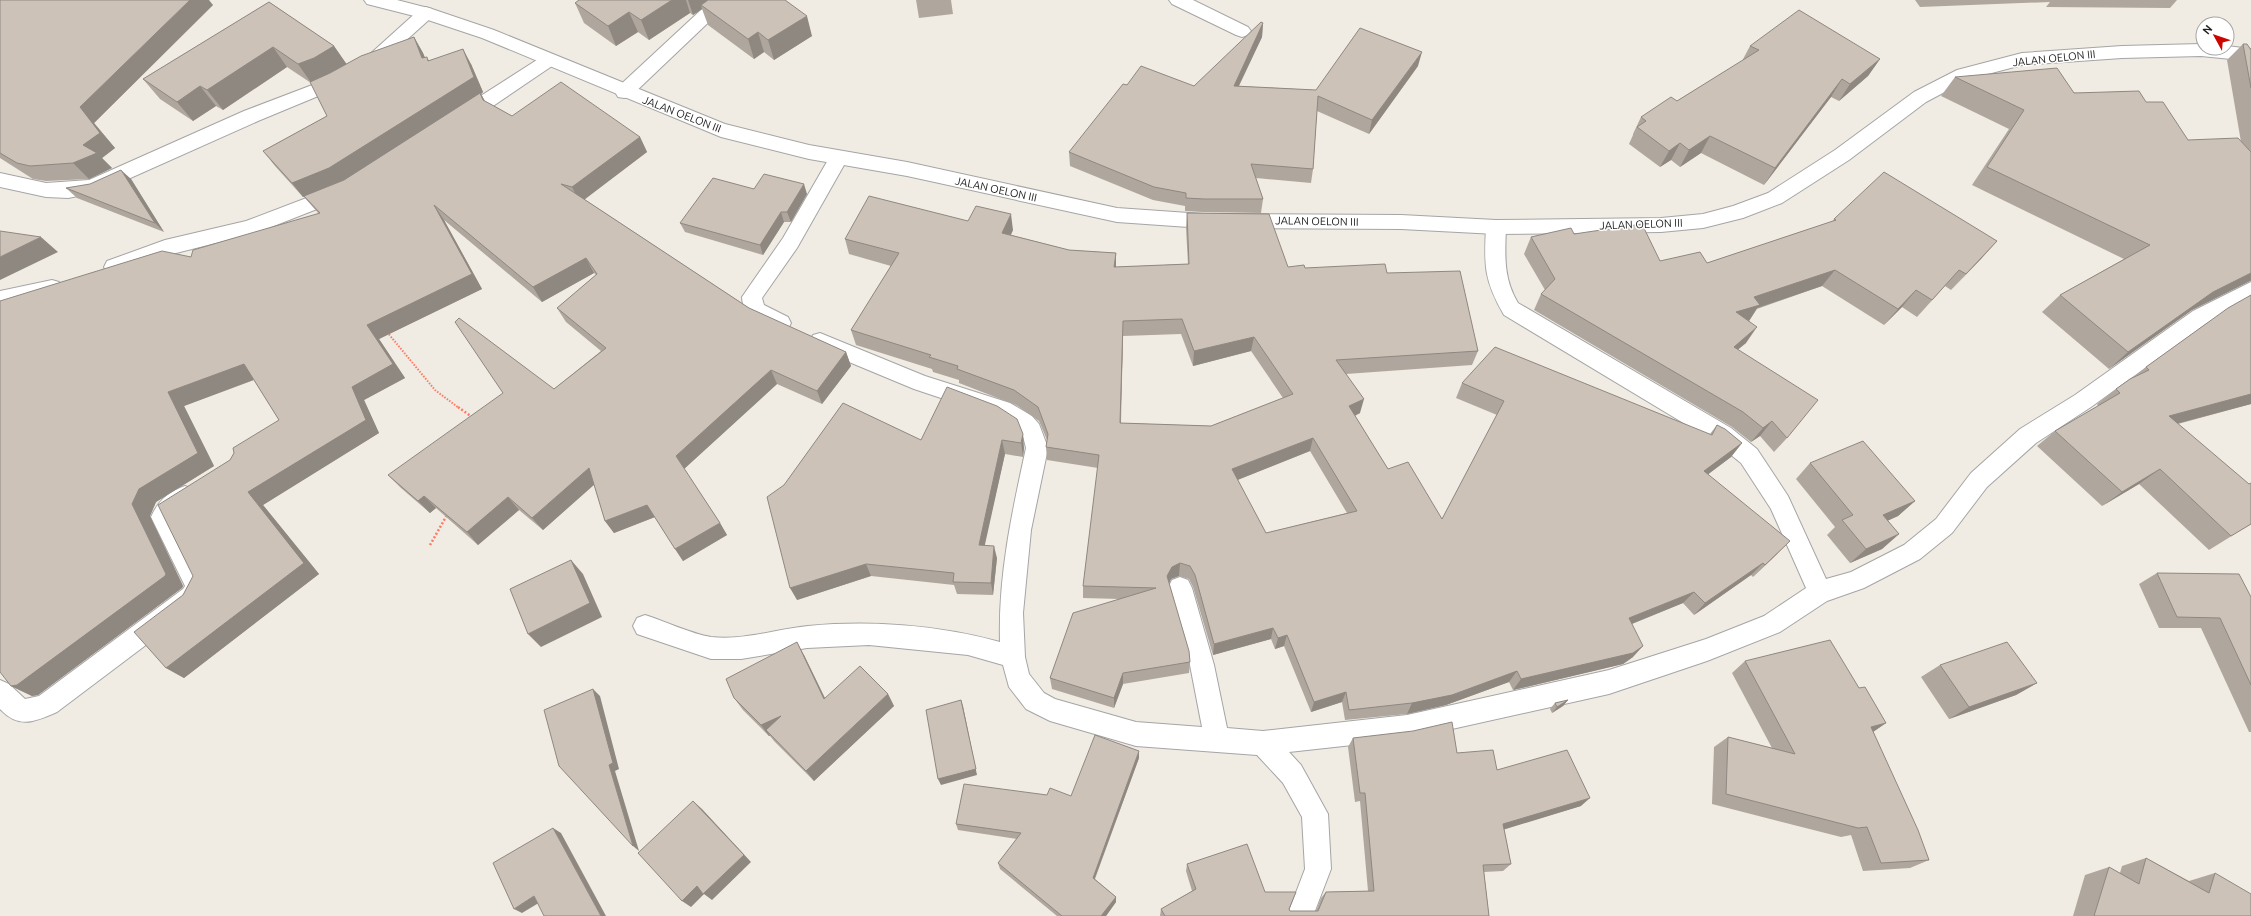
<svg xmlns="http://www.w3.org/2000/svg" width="2251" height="916" viewBox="0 0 2251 916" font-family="Ubuntu,sans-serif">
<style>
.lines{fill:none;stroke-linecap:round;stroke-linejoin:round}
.minor-casing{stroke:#a5a5a5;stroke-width:2}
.tertiary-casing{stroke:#a5a5a5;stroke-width:2}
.path-far1{stroke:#ff7964;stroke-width:2;stroke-dasharray:1.5 1.5;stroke-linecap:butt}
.path{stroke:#ff7964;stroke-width:2.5;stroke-dasharray:2 2;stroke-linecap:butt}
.minor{fill:#fff;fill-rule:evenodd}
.tertiary{fill:#fff;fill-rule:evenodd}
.wall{fill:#afa79e;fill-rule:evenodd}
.shaded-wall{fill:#8f8881}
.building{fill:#ccc2b8;stroke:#8f8881;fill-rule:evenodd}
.labels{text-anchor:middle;stroke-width:3;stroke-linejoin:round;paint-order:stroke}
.street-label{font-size:11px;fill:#1e1e1e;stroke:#fff}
</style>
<rect width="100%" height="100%" fill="#f0ece3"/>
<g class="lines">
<g class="minor-casing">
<path id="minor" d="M715,0H736L733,4L713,18L630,97L624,98L618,97L615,92L618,87L701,10Z
M1169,0H1193L1248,27L1251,31L1248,35L1242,37L1236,35L1172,4Z
M426,7L432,9L435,13L432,17L381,63L340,87L258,121L99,192L68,198L46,197L0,187V173L46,183L89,180L244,111L328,79L369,55L420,9Z
M549,54L555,56L558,60L555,64L468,123L461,125L454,123L452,118L454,113L543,56Z
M839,151L846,153L848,158L797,248L762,298L764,305L788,317L791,323L788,329C770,335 742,317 742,297L783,238L832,153Z
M338,186L345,188L348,193L345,198L256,233L168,255L114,275L107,273L104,267L107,261L165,240L246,221Z
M1496,220L1503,222L1506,227C1505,255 1503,278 1518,303L1731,428L1757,449L1788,496L1826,579L1851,572L1904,545L1936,519L1971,473L2020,429L2075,395L2193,311L2251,282V299L2207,323L2091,407L2036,443L1987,487L1952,533L1920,559L1864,588L1827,601L1780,632L1707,661L1609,694L1407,739L1289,752L1301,765L1328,814L1331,869L1313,916H1287L1305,869L1302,817L1283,783L1257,755L1136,746L1050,721L1026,709L1009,687L1003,665L968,655L869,645L807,648L741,659H711L637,634L633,626L637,618L645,615C664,621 692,634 711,637C744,641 776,629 808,626C871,620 939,625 1000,642C998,576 1012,512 1026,448L1023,436L1019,431L995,416L914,389L813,347L810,341L813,335L820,333L925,376L1010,403L1032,416L1039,424L1048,448L1031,530L1023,613L1025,657L1029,674L1044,693L1055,699L1136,722L1202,727L1190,665L1168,588L1172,580L1180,577L1188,580L1192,588L1214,665L1227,728L1263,731L1407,715L1609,670L1706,639L1764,616L1806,588L1771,509L1741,463L1715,442L1504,315C1484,280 1484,266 1486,227L1489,222Z
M52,280L59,282L62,288L59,294L0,307V291Z
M185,486L193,489L196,496L193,503L173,517L209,587L199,605L57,712C34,722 19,729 0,709V680L9,684L25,699L39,696L183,589L185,586L151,517C158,501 168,492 185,486Z"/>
</g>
<g class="tertiary-casing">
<path id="tertiary" d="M364,0H397L432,9L494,30L725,124L809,145L907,162L1117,208L1203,214L1401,215L1496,220L1661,218L1703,214L1733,206L1768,193L1835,150L1914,92L1957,70L2022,53L2122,46L2201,44H2203V48L2227,46L2251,49V61L2201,56L2122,58L2022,65L1969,79L1926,102L1849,160L1782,203L1743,218L1703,228L1661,232L1496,234L1401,229L1203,228L1117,222L907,176L809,159L721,137L482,38L422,18L367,4Z"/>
</g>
<path class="path-far1" d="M387,332L435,390L459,408"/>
<path class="path" d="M458,407L472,417
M430,545L447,515"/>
<use href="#minor" class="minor"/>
<use href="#tertiary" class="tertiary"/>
</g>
<path class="wall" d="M0,0L213,5L94,123L115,148L102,158L112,168L89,179L46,181L33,179L0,158Z
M579,0H785L812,36L774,60L764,52L754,59L708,25L702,9L693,15L690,13L649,40L638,32L616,46L584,23L575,3Z
M916,0H951L953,14L919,18Z
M1915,0H2177L2170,8L2046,7L2050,2L1920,7Z
M269,2L334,46L346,64L414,37L423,53L425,58L429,60L471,64L483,92L481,94L485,101L512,116L640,137L647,152L584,199L749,308L846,352L851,366L822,404L777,384L684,469L720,523L727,535L683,561L655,517L614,533L605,521L594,485L543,530L519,510L478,545L436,508L430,513L401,488L388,475L554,389L601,351L566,322L557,308L596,275L594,273L542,302L444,220L482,289L379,339L405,378L364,400L379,433L263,505L319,574L184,678L166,668L183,595L193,576L230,460L279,420L254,380L184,406L214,466L156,502L150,516L183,586L182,588L38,695L32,696L11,686L191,257L319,214L304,197H303L275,166L263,151L327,116L311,83L287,67L223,110L216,106L193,121L160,99L143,79Z
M1263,23L1262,37L1239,86L1316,90L1418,66L1369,134L1317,111L1313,169L1311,183L1256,178L1263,199L1261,213L1203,212L1185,211V206L1153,200L1070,166L1069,152L1127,85L1194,86Z
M2243,44L2251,50V281H2250L2192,310L2109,369L2042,312L2060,295L2124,259L1972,185L2009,129L1941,96L1955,77L2146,102L2188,140L2241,142L2227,60Z
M1750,46L1880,59L1868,76L1839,101L1831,97L1764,185L1701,153L1680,167L1671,160L1660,167L1629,144L1633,135V134L1641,117L1677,101L1742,61Z
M131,179L164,232L77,198L66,188Z
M754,189L807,194L791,222H784L763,255L685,232L680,223Z
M1187,213L1288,267L1387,273L1478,351L1472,365L1346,374L1360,413L1355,416L1388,469L1442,519L1497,415L1456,398L1462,383L1710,434L1717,425L1742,443L1731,457L1708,474L1777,554L1753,577L1751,575L1694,615L1683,603L1632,624L1633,657L1623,664L1513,690L1509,682L1446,705L1407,714L1345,720L1342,702L1311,712L1284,646L1275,649L1271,639L1213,655L1193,587L1189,579L1179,576L1171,579L1169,583L1190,662L1189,673L1123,684L1114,708L1052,689L1050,678L1120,599L1083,598V586L1098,468L1047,460L1046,447L1047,440L1039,421L1016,405L959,383V380L933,372L932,369L856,345L851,330L891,266L849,254L845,239L968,221L1013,230L1011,235L1069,250L1116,253V267L1188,264L1186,228ZM1181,334L1193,366L1251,351L1283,398L1211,426L1121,423L1123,336ZM1310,451L1347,513L1266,533L1237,480Z
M1834,219L1997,241L1951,290L1945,286L1917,317L1902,307L1884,325L1822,286L1757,309L1749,321L1746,343L1738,349L1787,438L1774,452L1760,436L1751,442L1732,427L1534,310L1541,294L1545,290L1524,254L1531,237L1574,234L1660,261L1707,263L1832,222Z
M2251,295V404L2178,424L2251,524L2209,550L2139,484L2102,506L2037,446L2055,431L2098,406L2097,404L2116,389L2134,377L2146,367Z
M997,406L1024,448L1023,457L1005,454L984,545L997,558L993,595L957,594L954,585L871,576L797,600Z
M1810,463L1915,501L1898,516L1887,521L1899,534L1882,549L1850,563L1827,535L1835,527L1796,479Z
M2157,573L2251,597V732H2249L2201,628H2159L2139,584Z
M804,655L825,698L888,694L894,706L814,781L774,741L770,736H769L743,710L734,698Z
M1745,661L1859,688L1886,723L1873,732L1929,860L1910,868L1863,871L1851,835L1841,837L1712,804L1714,747L1728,737L1772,748L1732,673Z
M1940,665L2037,683L2016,695L1949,719L1921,677Z
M1568,700L1563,706L1552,713L1550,709L1555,703Z
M1353,738L1457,753L1497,770L1581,806L1504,829L1511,864L1503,871L1484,872L1489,916H1160L1161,909L1192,891L1186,871L1187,864L1265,892L1289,909L1290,911H1316L1321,898L1326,892L1368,891L1360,801L1355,802L1348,747Z
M1139,758L1095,879L1116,897V902L1106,916H1057L1000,869L998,863L1017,839L958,830L956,824L1047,795L1071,796Z
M2146,858L2189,881L2215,873L2251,916H2073L2085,875L2109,867L2120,873L2122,866Z"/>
<path class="shaded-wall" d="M190,0H209L213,5L94,123L115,148L102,158L112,168L89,179L73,163L80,107Z
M672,0H686L690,13L649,40L641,20Z
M688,0H713L701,5L702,9L693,15Z
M629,12L638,32L616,46L608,26Z
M807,16L812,36L774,60L768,40Z
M1263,23L1262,37L1232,100L1234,86Z
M758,32L764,52L754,59L748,39Z
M414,37L423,53L432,74L422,58Z
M334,46L348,66L312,84L298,64Z
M273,47L287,67L223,110L207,90Z
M463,49L471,64L483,92L481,94L489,109L340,183L303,197L292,183Z
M1422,52L1418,66L1369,134L1372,120Z
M1880,59L1868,76L1839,101L1850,84Z
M1842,79L1831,97L1764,185L1775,168Z
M200,86L216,106L193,121L177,102Z
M1710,136L1701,153L1680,167L1689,150Z
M640,137L647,152L580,203L572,187Z
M1680,143L1671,160L1660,167L1669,151Z
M121,170L131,179L164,232L155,223Z
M804,184L807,194L791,222L787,212Z
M434,205L444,220L482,289L379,339L405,378L364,400L379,433L263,505L319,574L184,678L166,668L248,492L352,387L367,325Z
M781,212L784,222L763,255L760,245Z
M1011,214L1013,230L1004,248L1002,233Z
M41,237L58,252L0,280V257Z
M1997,241L1982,258L1951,290L1966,274Z
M1116,253V268L1114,267Z
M586,258L594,273L542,302L533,287Z
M1835,270L1822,286L1757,308L1749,321L1736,312L1754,297Z
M2251,273V280L2250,281L2192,310L2109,369L2128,352L2213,292Z
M1916,290L1902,307L1884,325L1898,309Z
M1123,321V336L1120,437V423Z
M1757,327L1746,343L1723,362L1734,347Z
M1254,337L1251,351L1193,366L1194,351Z
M846,352L851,366L822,404L817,391Z
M244,364L259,378L184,406L214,466L156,502L150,516L183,586L182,588L38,695L32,696L11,686L168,392Z
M771,370L777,384L684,469L676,456Z
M2251,394V404L2149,431L2169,416Z
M1364,399L1360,413L1345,420L1349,406Z
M1772,421L1760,436L1751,442L1763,428Z
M1023,434L1024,448L1023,457L1021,443Z
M1313,438L1310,451L1230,483L1232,469Z
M1002,440L1005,454L982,558L979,545Z
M1742,443L1731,457L1694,485L1704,471Z
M589,468L598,481L543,530L532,518Z
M2160,469L2139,484L2102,506L2122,492Z
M424,496L436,508L430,513L418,501Z
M508,497L519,510L478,545L467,532Z
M1915,501L1898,516L1867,530L1883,515Z
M647,505L655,517L614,533L605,521Z
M720,523L727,535L683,561L675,549Z
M1899,534L1882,549L1850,563L1866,549Z
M1790,541L1777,554L1753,577L1765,565Z
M994,546L997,558L993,595L991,583Z
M571,560L583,574L602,617L541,647L528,634Z
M1180,563L1179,576L1171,579L1167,588V576L1172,567Z
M1763,563L1751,575L1694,615L1705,603Z
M866,564L871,576L797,600L790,588Z
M1694,592L1683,603L1619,629L1629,618Z
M1273,628L1271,639L1213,655L1214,644Z
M1287,635L1284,646L1275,649L1278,638Z
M797,642L804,655L831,711L824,699Z
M1643,646L1633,657L1623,664L1513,690L1521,679Z
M1517,671L1509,682L1446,705L1407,714L1412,703Z
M1123,673V684L1114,708V698Z
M2037,683L2016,695L1949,719L1969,707Z
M593,689L600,696L619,769L615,771L639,851L633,846L609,765Z
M1346,692L1342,702L1311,712L1314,702Z
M888,694L894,706L814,781L806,771Z
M961,700L963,706L977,775L941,785L938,779Z
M1568,700L1563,706L1552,713L1557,707Z
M781,716L766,730L770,736H769L761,725Z
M1886,723L1870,734L1871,727Z
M1139,751V758L1093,883V878Z
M1590,798L1581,806L1496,832L1503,824Z
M693,801L702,809L751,862L712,900L704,894L691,907L682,901Z
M553,828L561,833L606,916H601Z
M534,896L542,901L522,913L514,909Z
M1116,897V902L1106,916H1101Z"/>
<path class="building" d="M0,0H190L80,107L100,133L83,145L97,153L73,163L30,166L17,163L0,153Z
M579,0H672L641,20L629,12L608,26L575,3Z
M708,0H785L807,16L768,40L758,32L748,39L701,5Z
M269,2L334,46L314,58L298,64L273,47L207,90L200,86L177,102L143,79Z
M1799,10L1880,59L1850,84L1842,79L1775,168L1710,136L1689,150L1680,143L1669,151L1637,127L1646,121L1641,117L1671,97L1677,101L1759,50L1750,46Z
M1261,22L1263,23L1234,86L1316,90L1360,28L1422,52L1372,120L1318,96L1313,169L1251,164L1263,199H1204L1186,198V193L1154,187L1069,152L1123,84L1127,85L1141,66L1194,86Z
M414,37L422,58L427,57L428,61L463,49L474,77L329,168L292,183L263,151L327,116L310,82L330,73L361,56Z
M2243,44H2247L2251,50V88Z
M2057,68L2074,93L2139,91L2146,102H2163L2188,140L2238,138L2251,152V273L2213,292L2128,352L2060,295L2150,245L1987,167L2024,110L1955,77Z
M561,82L640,137L572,187L561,184L749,308L846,352L817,391L771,370L676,456L720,523L675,549L647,505L605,521L589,468L532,518L508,497L467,532L424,496L418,501L388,475L503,393L455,322L459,318L554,389L606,348L557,308L597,274L586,258L533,287L434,205L472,274L367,325L393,364L352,387L366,420L248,492L304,563L166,668L134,632L183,595L193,576L158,505L230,460L234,453L233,448L279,420L244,364L168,392L198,453L139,489L132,504L166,574L165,576L17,685L11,686L0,672V301L162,251L191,257L193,250L320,213L304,196L344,180L480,93L483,100L512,116Z
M121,170L155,223L66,188L90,184Z
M1884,172L1997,241L1966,274L1959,270L1932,300L1916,290L1898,309L1835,270L1754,297L1760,305L1736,312L1757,327L1734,347L1818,400L1787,438L1772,421L1763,428L1743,412L1541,294L1555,279L1531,237L1571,228L1574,234L1642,224L1660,261L1700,252L1707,263L1836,220L1834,219Z
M764,174L804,184L787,212H781L760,245L680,223L713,178L754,189Z
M869,196L968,221L976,206L1011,214L1002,233L1069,250L1116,253L1114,267L1189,264L1187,213L1269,214L1288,267L1304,265L1305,268L1385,264L1387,273L1460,271L1478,351L1336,360L1364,399L1349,406L1388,469L1408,462L1442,519L1504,401L1462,383L1495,347L1712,435L1717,425L1725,429L1742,443L1704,471L1790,541L1765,565L1763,563L1705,603L1694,592L1629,618L1643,646L1633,653L1521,679L1517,671L1452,695L1412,703L1349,710L1346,692L1314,702L1287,635L1278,638L1273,628L1214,644L1195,575L1190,566L1180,563L1172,567L1167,576L1189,651L1190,662L1123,673L1114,698L1050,678L1073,613L1156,588L1083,586L1099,455L1046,447L1048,434L1038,407L1014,390L957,369L958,366L929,357L931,355L851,330L899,253L845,239ZM1182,319L1194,351L1254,337L1293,394L1211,426L1120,423L1123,321ZM1313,438L1357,511L1266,533L1232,469Z
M0,231L41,237L0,257Z
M2251,295V394L2169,416L2249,484L2251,483V524L2231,536L2160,469L2122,492L2055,431L2120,393L2116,389L2130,379L2149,370L2146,367L2228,308Z
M947,387L997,406L1017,419L1023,434L1021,443L1002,440L979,545L994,546L991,583L953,582L954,573L866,564L790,588L767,497L784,485L843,403L921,440Z
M1863,441L1915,501L1883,515L1899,534L1866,549L1842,520L1853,515L1810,463Z
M571,560L590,603L528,634L510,589Z
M2157,573L2239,574L2251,597V685L2220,618L2177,617Z
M1830,640L1859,688L1865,687L1886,723L1871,727L1918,830L1929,860L1881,863L1867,827L1858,828L1726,794L1728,737L1795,754L1745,661Z
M797,642L824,699L860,666L888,694L806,771L766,730L781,716L761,725L734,698L726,679Z
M2007,642L2037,683L1969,707L1940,665Z
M593,689L613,763L609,765L633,846L559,766L544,710Z
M961,700L976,769L938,779L926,710Z
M1568,700L1557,707L1555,703Z
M1452,722L1457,753L1493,750L1497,770L1567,750L1590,798L1503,824L1511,864L1483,865L1489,916H1165L1161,909L1196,889L1187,864L1247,844L1265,892H1296L1289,909L1290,911H1318L1326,892L1374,891L1365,793H1360L1353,738L1413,731Z
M1095,735L1139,751L1093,878L1116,897L1101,916H1062L998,863L1021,833L956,824L964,784L1047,795L1050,788L1071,796Z
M693,801L744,855L703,894L697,886L682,901L638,853Z
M553,828L601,916H544L534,896L514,909L493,863Z
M2146,858L2209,893L2215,873L2251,894V916H2094L2109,867L2139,884Z"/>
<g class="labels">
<g class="street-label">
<text transform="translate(2054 58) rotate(-6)" y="4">JALAN OELON III</text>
<text transform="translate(682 114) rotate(21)" y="4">JALAN OELON III</text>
<text transform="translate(996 189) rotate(12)" y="4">JALAN OELON III</text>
<text transform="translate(1317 221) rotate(1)" y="4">JALAN OELON III</text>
<text transform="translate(1641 224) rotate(-2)" y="4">JALAN OELON III</text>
</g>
</g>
<g transform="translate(2215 36) rotate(310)"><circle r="19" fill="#ffffff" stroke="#a5a5a5"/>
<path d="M0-3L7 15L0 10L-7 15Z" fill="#cb0600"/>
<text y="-6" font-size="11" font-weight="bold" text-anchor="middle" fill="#1e1e1e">N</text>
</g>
</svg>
